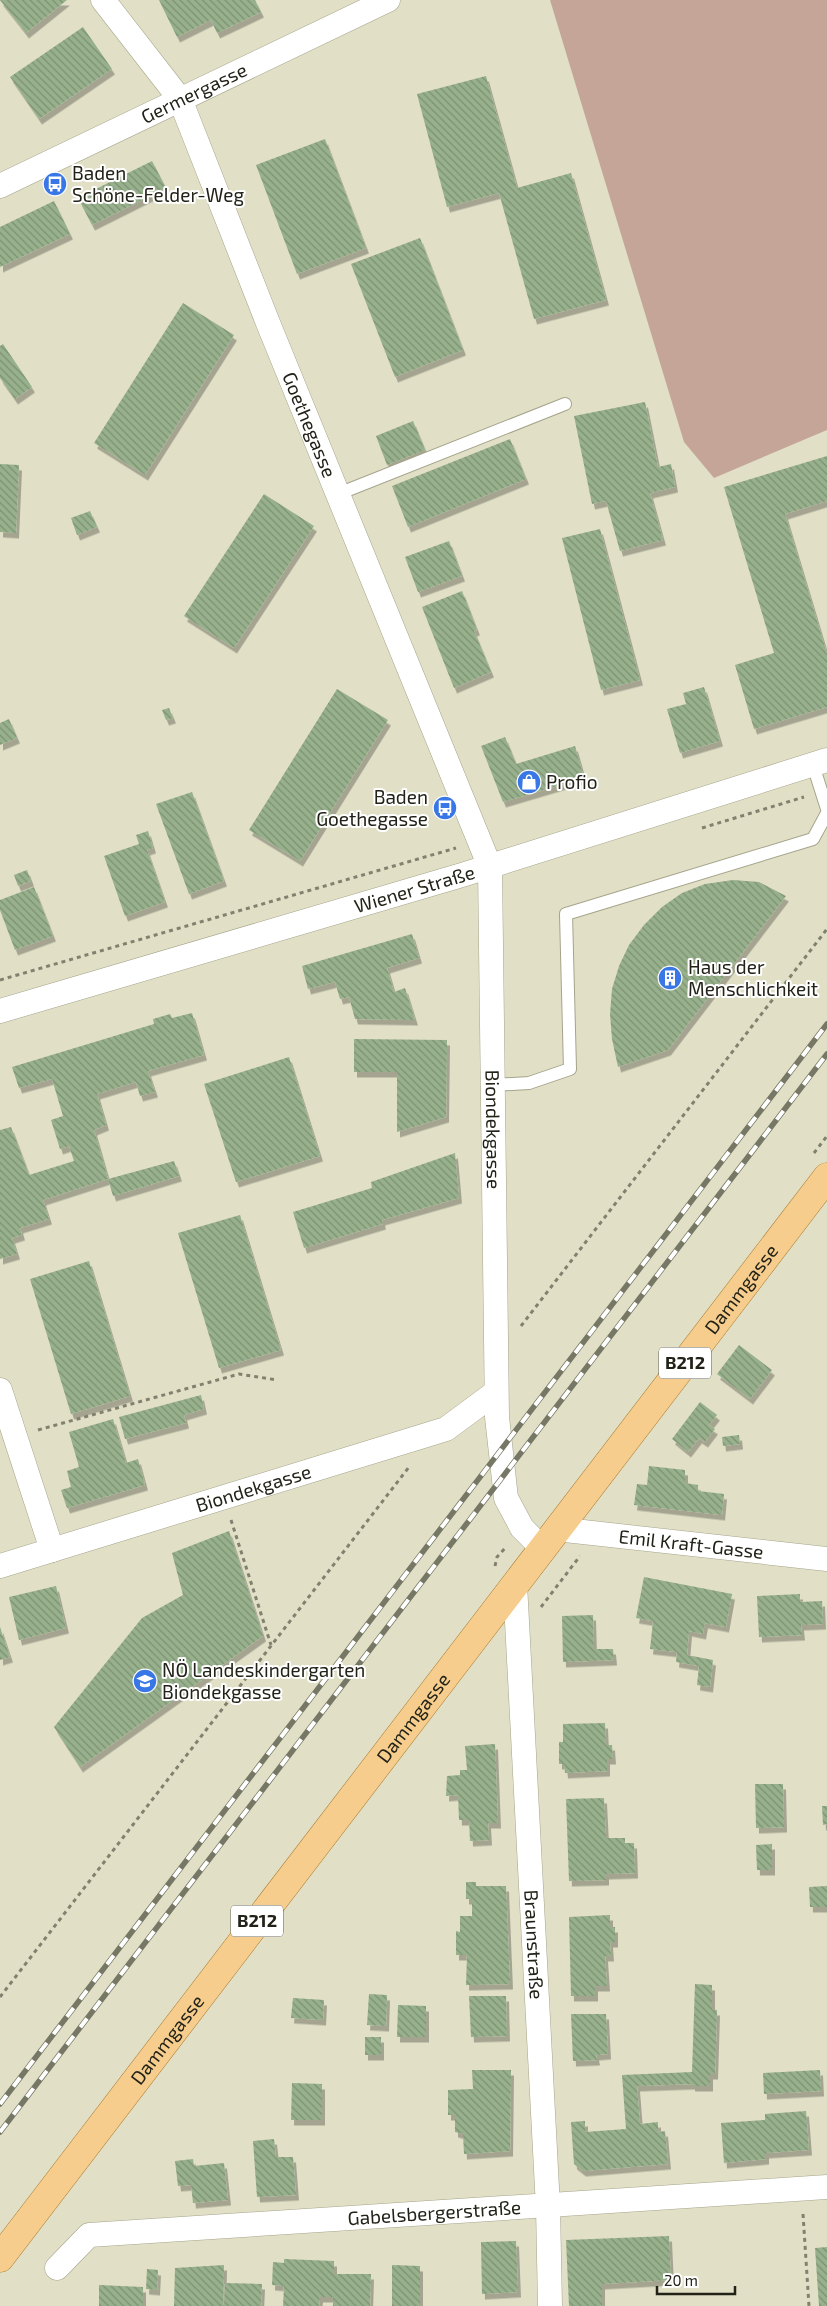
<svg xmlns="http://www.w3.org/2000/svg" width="827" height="2306" viewBox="0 0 827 2306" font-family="'Exo 2',sans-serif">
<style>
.grass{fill:#c4a598}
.building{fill:url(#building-back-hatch);filter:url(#shadow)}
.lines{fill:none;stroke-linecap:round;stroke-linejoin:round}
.lane-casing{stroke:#a5a48b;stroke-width:14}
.street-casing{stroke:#a5a48b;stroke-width:25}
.primary-casing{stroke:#a87b32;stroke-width:29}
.path{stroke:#82816f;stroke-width:3;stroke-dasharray:4 4;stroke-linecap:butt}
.lane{stroke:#fff;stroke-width:12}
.street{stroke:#fff;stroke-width:24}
.primary{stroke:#f6cd8c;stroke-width:28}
.rail-casing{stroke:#776;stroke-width:5.5}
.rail{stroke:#fff;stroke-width:4;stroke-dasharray:11;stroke-linecap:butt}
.labels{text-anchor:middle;stroke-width:4;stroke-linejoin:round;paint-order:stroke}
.shield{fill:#fff;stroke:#64645d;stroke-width:1}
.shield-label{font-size:18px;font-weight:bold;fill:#222218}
.street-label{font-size:19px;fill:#222218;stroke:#fff}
.poi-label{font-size:19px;fill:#222218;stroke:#fff;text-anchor:start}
</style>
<defs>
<pattern id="building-back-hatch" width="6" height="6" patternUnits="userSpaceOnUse" patternTransform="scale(1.25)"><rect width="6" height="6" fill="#98b18d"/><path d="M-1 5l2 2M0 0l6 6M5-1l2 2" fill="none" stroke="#7c9072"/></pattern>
<filter id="shadow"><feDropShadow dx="3" dy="5.5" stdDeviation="0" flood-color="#0004"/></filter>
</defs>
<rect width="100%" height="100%" fill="#e1e0c6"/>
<path class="grass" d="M550,0H827V430L714,478L684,442Z"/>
<path class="building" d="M0,0H67L26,33Z
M159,0H255L261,12L217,33L211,20L177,37Z
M83,27L112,69L39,119L10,77Z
M486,76L517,188L571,173L606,300L534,319L499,193L447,207L417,94Z
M325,139L366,248L297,274L256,165Z
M152,161L166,188L92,225L78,198Z
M54,201L70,234L0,267V227Z
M420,238L463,350L395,377L351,264Z
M183,303L234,335L145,475L94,443Z
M3,344L32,387L15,399L0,378V346Z
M645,402L658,467L671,464L675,487L650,493L663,540L620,551L606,501L592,504L574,416Z
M413,421L425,450L387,465L376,436Z
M510,439L526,479L408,527L392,486Z
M827,456V501L785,514L827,654V707L754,729L735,665L774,653L724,487Z
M0,464L19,465L16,533L0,532Z
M264,494L314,526L234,648L184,616Z
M90,511L97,527L77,535L71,518Z
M600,529L640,680L601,690L562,538Z
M449,541L462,576L418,592L405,557Z
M462,591L477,630L474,631L491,672L454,688L422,607Z
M704,687L720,741L680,753L667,709L686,704L683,693Z
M337,689L388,720L300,861L249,830Z
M169,708L173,718L166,720L162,710Z
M9,719L17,738L0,745V723Z
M505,737L516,764L575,746L584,778L503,802L481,746Z
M192,792L224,881L189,894L156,804Z
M148,831L153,848L147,850L165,902L125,916L104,856L139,844L136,835Z
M27,870L31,881L18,886L14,875Z
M733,880L759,882L786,896L668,1050L618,1067L612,1039L610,1014L612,989L619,966L629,945L644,925L662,907L682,893L705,884Z
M34,887L53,936L15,950L0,910V900Z
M412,934L419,958L387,968L394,992L405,988L415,1020L355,1019L349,997L340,999L335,982L308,989L302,966Z
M192,1013L204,1055L148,1071L155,1092L140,1096L136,1082L97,1094L106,1125L94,1130L108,1179L43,1200L49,1219L20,1228L22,1235L12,1238L17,1254L0,1259V1130L11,1127L29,1175L74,1161L69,1146L60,1149L51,1120L63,1116L52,1079L19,1088L12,1067L154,1024L153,1019L170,1014L172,1018Z
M354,1039L447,1040L446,1117L397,1132V1072H354Z
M289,1057L320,1156L236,1182L204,1084Z
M455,1153L459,1198L382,1220L383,1224L304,1248L293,1212L372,1188L371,1182Z
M174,1161L179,1176L113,1196L108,1179Z
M240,1215L281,1350L219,1368L178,1233Z
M89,1261L130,1396L71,1414L30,1279Z
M739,1345L772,1370L750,1399L717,1374Z
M201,1395L204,1409L184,1415L186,1423L125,1439L119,1417Z
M700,1402L717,1415L709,1425L715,1429L705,1442L699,1438L688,1452L672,1439Z
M113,1419L126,1463L138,1459L145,1485L67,1508L61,1490L71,1487L67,1471L79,1467L69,1432Z
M739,1435L740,1444L723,1446L722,1437Z
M649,1466L685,1470V1483L698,1485V1491L724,1494L722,1515L634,1505L637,1484L647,1485Z
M229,1531L263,1636L80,1767L54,1727L142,1618L183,1595L172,1553Z
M644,1577L732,1594L726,1627L705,1623L703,1634L689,1631L687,1655L713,1660L710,1687L697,1685L699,1666L676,1662L677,1652L650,1649L653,1621L636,1618Z
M56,1586L66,1628L19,1640L9,1597Z
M800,1594V1602L822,1601L823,1624L801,1625L802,1635L759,1637L757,1596Z
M593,1615L594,1649H613L614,1660L563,1662L562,1616Z
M0,1627L10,1657L0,1660Z
M605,1723L606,1745H612L613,1759H607V1771L565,1773L564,1764H559V1742H563V1724Z
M495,1744L498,1823H488L489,1840L470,1841L469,1820H459L458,1795L446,1796L447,1776L460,1775V1770H467L465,1746Z
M755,1784H783L784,1827L756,1828Z
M604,1798L606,1838H625V1843H634L635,1873L606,1874V1880L569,1881L566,1799Z
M822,1806H827V1824L823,1825Z
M772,1844V1870H757L756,1845Z
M466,1882H476V1886H506L510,1984L466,1985L467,1955H456V1931L460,1932V1916H472V1899H466Z
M827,1886V1907H810L809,1887Z
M610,1915V1927H615V1942H610L611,1956H605L607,1986H595V1996H571L569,1917Z
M695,1984L712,1985V2010H717L715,2074H710V2086H692V2084L637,2086L640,2124L658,2122V2132L665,2131L668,2164L583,2171L574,2164L571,2122L585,2121V2132L626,2129L622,2075L692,2072Z
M369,1994L387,1995L386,2026L367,2025Z
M469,1996H506L507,2036L471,2037Z
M293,1998L324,2000L323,2020L291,2018Z
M398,2005L426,2006V2037H397Z
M571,2014H606L608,2054L596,2055L597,2060L573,2061Z
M365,2037H381V2055H365Z
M472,2070H511L510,2151L464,2154L463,2134L455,2132V2115H448V2090L473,2089Z
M820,2070L821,2091L764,2094L763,2073Z
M292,2083L322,2084V2120H291Z
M806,2111L809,2150L766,2153V2159L724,2163L721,2123L765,2120V2114Z
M274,2139L276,2157H293L296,2195L257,2197L253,2141Z
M193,2159L194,2166L224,2163L228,2200L193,2203L191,2185L178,2186L175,2161Z
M669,2236L671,2280L602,2284V2306H569L566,2240Z
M516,2241L518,2292L482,2294L481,2242Z
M827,2247V2306H819L815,2248Z
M284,2259L334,2261V2274H371L370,2306H333V2297H320L319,2306H283L284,2286L272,2285L273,2262L284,2263Z
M224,2265L223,2306H174L175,2268Z
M392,2265L420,2266V2306H392Z
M147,2269L158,2270L157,2290L146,2289Z
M225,2283L262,2284L261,2306H224Z
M99,2285L143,2287V2306H99Z"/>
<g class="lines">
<g class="lane-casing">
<path id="lane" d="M338,494L565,404
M813,765L827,809
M493,1085L529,1083L570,1069L566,914L813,839L827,813"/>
</g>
<g class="street-casing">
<g id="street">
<path id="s1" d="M103,0L180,99L268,323L490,867L497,1417L506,1498L522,1528L542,1548"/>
<path id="s2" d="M0,186L388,0"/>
<path id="s3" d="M0,1011L462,875L827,760"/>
<path d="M0,1390L52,1550"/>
<path id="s4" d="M556,1529L827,1559"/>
<path id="s5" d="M0,1566L446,1429L496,1392"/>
<path id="s6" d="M515,1584L548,2207L550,2306"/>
<path id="s7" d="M57,2268L89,2235L827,2187"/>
</g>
</g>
<g class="primary-casing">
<g id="primary">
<path id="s8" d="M0,2258L827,1177"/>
</g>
</g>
<path class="path" d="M702,828L804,797
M0,980L456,848
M814,1153L827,1136
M521,1326L827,929
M38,1430L239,1374L277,1380
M231,1520L271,1645
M495,1566L497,1557L507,1546
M541,1607L580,1556
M0,1997L409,1467
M803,2214L809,2306"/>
<use href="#lane" class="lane"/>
<use href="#street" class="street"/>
<use href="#primary" class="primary"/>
<g class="rail-casing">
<path id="rail" d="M0,2104L827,1024
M0,2132L827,1054"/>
</g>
<use href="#rail" class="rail"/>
</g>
<defs>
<g id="bus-disc" transform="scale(1.25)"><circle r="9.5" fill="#3877e5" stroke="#fff"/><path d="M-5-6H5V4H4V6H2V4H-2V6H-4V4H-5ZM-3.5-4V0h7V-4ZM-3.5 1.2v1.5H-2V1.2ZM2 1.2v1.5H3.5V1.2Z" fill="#fff"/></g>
<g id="shop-disc" transform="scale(1.25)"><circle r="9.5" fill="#3877e5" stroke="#fff"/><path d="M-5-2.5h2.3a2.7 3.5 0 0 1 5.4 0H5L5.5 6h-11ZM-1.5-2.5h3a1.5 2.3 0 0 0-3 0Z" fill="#fff"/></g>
<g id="building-disc" transform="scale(1.25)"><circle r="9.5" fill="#3877e5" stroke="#fff"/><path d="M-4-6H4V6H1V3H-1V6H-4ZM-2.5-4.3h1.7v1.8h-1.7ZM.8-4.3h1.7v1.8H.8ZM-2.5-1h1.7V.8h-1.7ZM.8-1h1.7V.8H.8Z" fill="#fff"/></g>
<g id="school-disc" transform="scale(1.25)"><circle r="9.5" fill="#3877e5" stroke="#fff"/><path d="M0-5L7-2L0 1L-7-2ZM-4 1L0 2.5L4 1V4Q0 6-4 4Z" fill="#fff"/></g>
</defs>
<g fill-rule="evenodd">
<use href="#bus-disc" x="55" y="184"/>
<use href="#shop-disc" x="529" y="782"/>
<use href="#bus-disc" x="445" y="808"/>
<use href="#building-disc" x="670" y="978"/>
<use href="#school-disc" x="145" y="1681"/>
</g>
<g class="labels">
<g class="shield">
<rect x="659" y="1347.5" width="52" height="31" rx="4"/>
<rect x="231" y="1905.5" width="52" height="31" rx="4"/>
</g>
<g class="shield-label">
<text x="685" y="1369">B212</text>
<text x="257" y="1927">B212</text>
</g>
<g class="street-label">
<text dy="7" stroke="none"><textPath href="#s2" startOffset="215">Germergasse</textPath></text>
<text dy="7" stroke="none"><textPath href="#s1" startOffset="476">Goethegasse</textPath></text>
<text dy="7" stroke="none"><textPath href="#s3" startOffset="432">Wiener Straße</textPath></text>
<text dy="7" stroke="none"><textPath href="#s1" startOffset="1216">Biondekgasse</textPath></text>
<text dy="7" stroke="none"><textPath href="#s8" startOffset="1220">Dammgasse</textPath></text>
<text dy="7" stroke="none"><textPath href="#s5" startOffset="265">Biondekgasse</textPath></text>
<text dy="7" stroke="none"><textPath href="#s4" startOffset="136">Emil Kraft-Gasse</textPath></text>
<text dy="7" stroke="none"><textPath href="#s8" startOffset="680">Dammgasse</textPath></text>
<text dy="7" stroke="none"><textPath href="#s6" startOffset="361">Braunstraße</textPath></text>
<text dy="7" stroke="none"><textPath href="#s8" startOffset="275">Dammgasse</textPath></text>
<text dy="7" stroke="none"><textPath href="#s7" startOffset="392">Gabelsbergerstraße</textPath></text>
</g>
<g class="poi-label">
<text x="72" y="180">Baden<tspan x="72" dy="22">Schöne-Felder-Weg</tspan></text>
<text x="546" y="789">Profio</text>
<text x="428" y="804" text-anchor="end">Baden<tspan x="428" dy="22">Goethegasse</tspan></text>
<text x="688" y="974">Haus der<tspan x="688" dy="22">Menschlichkeit</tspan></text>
<text x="162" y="1677">NÖ Landeskindergarten<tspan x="162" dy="22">Biondekgasse</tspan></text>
</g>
</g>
<path d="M657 2286v8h78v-8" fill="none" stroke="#222218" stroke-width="2.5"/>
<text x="664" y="2286" font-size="15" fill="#222218" stroke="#ffffff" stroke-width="4" paint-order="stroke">20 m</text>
</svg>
